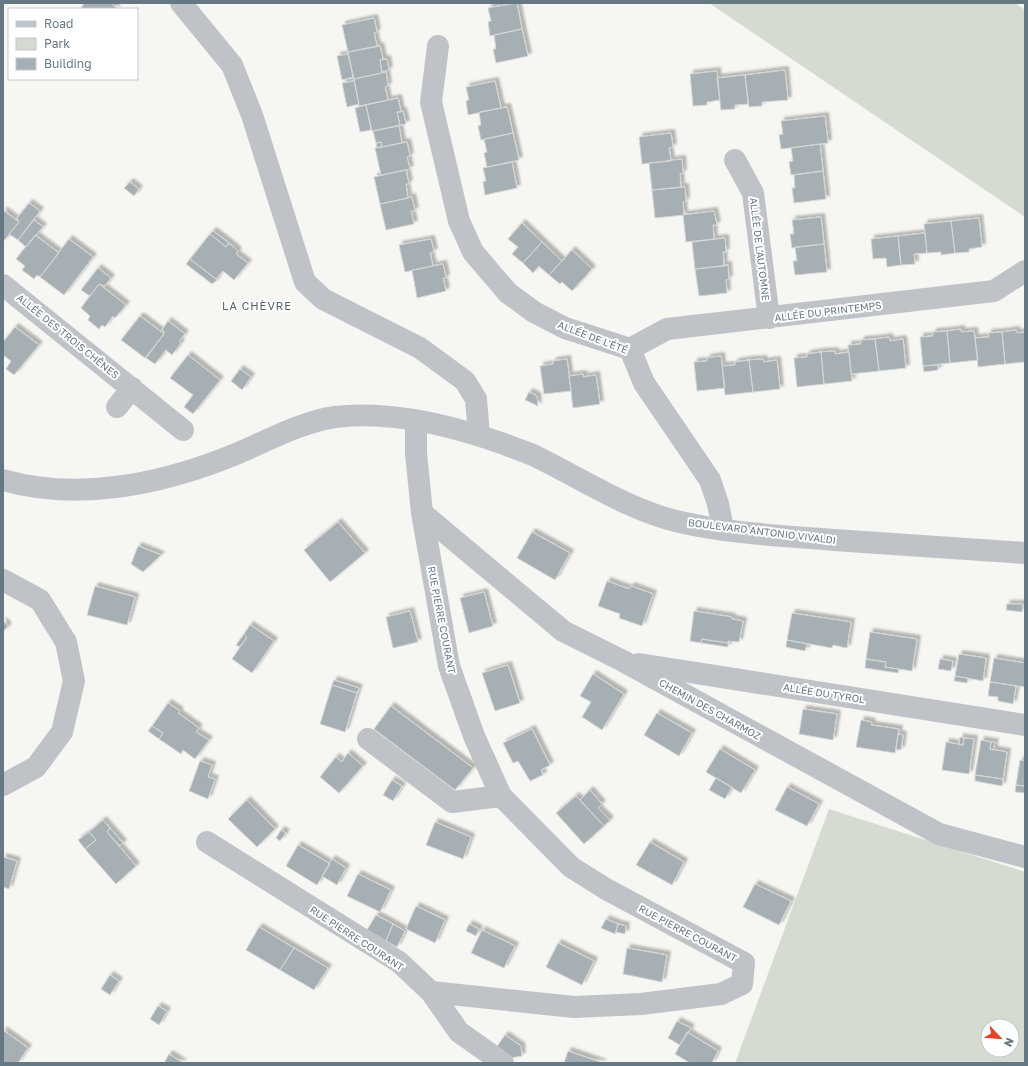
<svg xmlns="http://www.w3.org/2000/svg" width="1028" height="1066" viewBox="0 0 1028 1066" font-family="'Golos Text',sans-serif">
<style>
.green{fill:#d6dbd2;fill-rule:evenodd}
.building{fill:#a5afb4;stroke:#d7d7d5;filter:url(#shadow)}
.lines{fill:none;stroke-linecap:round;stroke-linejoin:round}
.minor{stroke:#bfc3c7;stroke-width:22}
.tertiary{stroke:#bfc3c7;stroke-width:22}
.labels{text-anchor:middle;stroke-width:4;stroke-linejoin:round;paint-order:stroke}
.street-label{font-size:10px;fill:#657884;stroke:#fff}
.neighbourhood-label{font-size:11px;letter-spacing:1px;fill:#536169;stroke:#fff}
</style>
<defs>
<filter id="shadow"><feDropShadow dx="3.5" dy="-3.5" stdDeviation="1" flood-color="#0004"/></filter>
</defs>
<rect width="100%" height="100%" fill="#f6f6f2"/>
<path class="green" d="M709,3H1015L1025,10V217Z
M829,809L1025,872V1063H735ZM988,1026H1012V1050H988Z"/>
<path class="building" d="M83,3H111L117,9H80L84,4Z
M517,3L522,29L490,36L488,22L491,21L488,8Z
M374,18L377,32L374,33L377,46L348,52L342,25Z
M522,29L528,56L496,63L493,49H496L494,35Z
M380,46L383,59L380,60L382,73L354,79L348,52Z
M348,54L353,77L342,80L337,56Z
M387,59L389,70L382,72L380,60Z
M785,70L788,100L762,102V106L749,107L745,75Z
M717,71L720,100L707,102V105L693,106L690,74Z
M386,72L388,86L385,87L388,100L359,106L354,79Z
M745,75L748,104L735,105V109L721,110L717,78Z
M354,81L359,104L347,107L342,83Z
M495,81L501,108L468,115L466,101L469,100L466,87Z
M398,98L401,112H397L400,125L372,131L366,105Z
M366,105L371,130L360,132L355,108Z
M507,107L513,133L481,140L478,126L481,125L479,112Z
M403,111L406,124L400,125L397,112Z
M825,116L828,143L781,149L779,135L783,134L781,121Z
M399,126L402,143L382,147L381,142L376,143L373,131Z
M513,133L519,160L487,167L484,153L487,152L484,139Z
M671,133L673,147L669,148L671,161L642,164L639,137Z
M381,142L382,147L377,148L376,143Z
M407,142L410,156L407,157L410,169L381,175L375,148Z
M820,144L823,171L791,175L789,162L793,161L791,148Z
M682,159L683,173L680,174L681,187L652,190L649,163Z
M512,162L517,188L485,195L483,182L486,181L483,168Z
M406,170L409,184H406L408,198L380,204L374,177Z
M823,171L826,199L794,203L792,188H795L794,175Z
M130,182L139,189L134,196L124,188Z
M685,187L686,201L683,202L684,215L655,218L652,190Z
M412,197L415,211H411L414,224L386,230L380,204Z
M29,203L40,211L18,240L9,234L19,222L17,218Z
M3,210L19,222L3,242Z
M714,211L717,225H713L714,239L686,242L683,215Z
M821,217L824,244L792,248L790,234H794L792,220Z
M979,218L982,247L969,249V252L955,253L951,221Z
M34,220L43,227L26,247L18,240Z
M951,221L955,253L941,255V252L927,253L924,224Z
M522,223L542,242L523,263L512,254L518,247L508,239Z
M213,231L229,243L226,247L210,234Z
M925,233L927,253L914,254L915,264L901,265L898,236Z
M210,234L226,247L229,243L238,251L236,254L248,263L234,280L223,271L216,279L190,259Z
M35,235L59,253L40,277L37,275L34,279L22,270L25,266L16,259Z
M898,236L901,265L887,267L886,258L873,259L871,239Z
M725,238L726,252H723L724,266L695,269L692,242Z
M69,239L93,257L64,295L40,277Z
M431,239L434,252L430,253L433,266L405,272L399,245Z
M542,242L562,261L549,275L539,266L533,273L523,263Z
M824,244L827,272L795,275L793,261H797L795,247Z
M572,250L592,269L572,291L562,282L560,284L549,275Z
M190,259L216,279L217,280L212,284L186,264Z
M443,264L446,278H443L446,291L417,298L412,270Z
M728,265L729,279L726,280L727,293L699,296L695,269Z
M98,268L111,278L105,286L99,284L90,296L81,290Z
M99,284L126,305L115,318L113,316L105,327L102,325L99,329L88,320L90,316L81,308Z
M140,316L164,334L145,358L121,340Z
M168,321L185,334L179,341L181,343L172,355L166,350L155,364L146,358L164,334V331L162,330Z
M15,327L39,345L14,375L6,369L11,361L3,355V342Z
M961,329V332L974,331L978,360L950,363L947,331Z
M1016,330L1017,333L1025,332V362L1005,364L1002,332Z
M947,331L950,363L923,366L920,337L933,336V332Z
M1002,332L1005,364L978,367L975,338L989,337L988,333Z
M889,337L890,341L903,339L906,368L879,371L875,339Z
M875,339L879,371L851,374L848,345L861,344V340Z
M835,351V354L849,352L852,381L824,384L821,352Z
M821,352L824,384L797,387L794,358L807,357V354Z
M188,355L220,380L193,414L184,407L193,395L170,378Z
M721,356L725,388L697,391L694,362L707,361V358Z
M567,359L571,391L544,394L540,366L553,364V361Z
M763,359L764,362L777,360L780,389L753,392L749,360Z
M749,360L753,392L725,395L722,366L735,365V362Z
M938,365V370L924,372L923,366Z
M240,369L251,377L242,390L231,381Z
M583,374V377L596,375L600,404L573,408L569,376Z
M529,392L537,396L538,406L525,400Z
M338,522L365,553L330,582L304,550Z
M532,532L570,553L555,580L517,558Z
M138,546L161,555L143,572L131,564Z
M607,581L629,589L631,586L653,594L642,626L619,618L620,614L598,606Z
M95,586L135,597L127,625L87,615Z
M484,592L493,626L469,633L460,598Z
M1007,604H1023L1022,612L1006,610Z
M410,611L418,642L393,648L386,617Z
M694,611L732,617V619L743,621L739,642L728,641V643L702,639L701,643L690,641Z
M792,613L851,622L847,648L833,645L832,648L787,640Z
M3,621L8,626L3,632Z
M250,625L274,641L252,673L232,659L247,637L244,634Z
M870,632L917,639L912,671L885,667L886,662L866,659Z
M244,634L247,637L240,647L236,645Z
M702,639L728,643V647L701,643Z
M787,640L807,644L805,651L786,647Z
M959,654L986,658L983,681L955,676Z
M994,658L1025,663V687L990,682Z
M866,659L886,662L885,667L899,669L898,673L865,668Z
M940,659L953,661L951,671L938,669Z
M508,665L520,703L495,711L482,673Z
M593,674L624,694L602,730L582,717L591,702L580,696Z
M955,676L968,678L967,683L954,681Z
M334,680L359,688L357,693L332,685Z
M990,682L1016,686L1013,704L998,701V697L988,696Z
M332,685L357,693L345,732L320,724Z
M168,703L180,711L178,713L199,728L196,732L209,740L195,759L183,750L181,754L159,739L163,733L152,726Z
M391,706L473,768L455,790L374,729Z
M803,709L837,714L833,740L799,734Z
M657,713L692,733L679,756L644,735Z
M861,720L872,722L871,725L899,729L895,753L856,747Z
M152,726L163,733L159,739L148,731Z
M532,729L550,765L541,770L543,775L530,781L518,761L513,763L503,743Z
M898,734L903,735L901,750L896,749Z
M960,737L964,738L963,745H959Z
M964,738L974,739L969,774L942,770L946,742L963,745Z
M981,740L991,742L990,749L1007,752L1003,779L975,775Z
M991,742H995L993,750L990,749Z
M720,749L755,770L741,793L706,772Z
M348,753L363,766L339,793L320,777L336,757L342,762Z
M1020,760L1025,761V786L1016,785Z
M200,761L212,765L208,777L215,779L208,799L189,791Z
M975,775L1003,779L1002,786L975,781Z
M716,778L732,787L725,799L709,790Z
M392,780L402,786L393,801L383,795Z
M1016,785L1025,786V793L1015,792Z
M787,787L819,804L807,826L775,810Z
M590,790L602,804L598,808L610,820L604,826L580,800Z
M576,796L604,826L584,844L556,813Z
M247,800L275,829L257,847L228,819Z
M103,820L110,828L107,832L136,866L116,884L85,849L96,840L89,832Z
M435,822L471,837L463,859L426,845Z
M110,828L123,843L120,846L107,832Z
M281,830L286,833L280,841L276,838Z
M89,832L96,840L85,849L78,840Z
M650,842L684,862L672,885L636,865Z
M298,845L330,864L317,885L286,866Z
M3,857L17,861L9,889L3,887Z
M332,859L346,868L337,885L322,876Z
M358,874L391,890L380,912L347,896Z
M755,884L791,901L779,925L743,907Z
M416,906L445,920L435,943L406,929Z
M376,915L393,924L386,941L367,930Z
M606,919L618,924L615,934L601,928Z
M393,924L405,931L397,947L386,941Z
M469,924L479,929L476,936L466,931Z
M618,924L626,926L625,934L616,932Z
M259,927L294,948L280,970L246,950Z
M482,930L515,946L504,968L471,953Z
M558,943L594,961L582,985L546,967Z
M294,948L328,968L314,990L280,970Z
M627,948L667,955L662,982L623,974Z
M110,975L119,981L110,995L101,989Z
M158,1006L167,1011L159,1025L150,1019Z
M677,1021L691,1028L680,1045L668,1038Z
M3,1030L28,1048L18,1063H3Z
M687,1032L718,1051L712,1063H690L675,1054Z
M505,1035L521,1046L522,1056L511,1058L496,1048Z
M568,1051L603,1063H564Z
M169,1054L183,1063H164Z"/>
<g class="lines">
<path class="minor" d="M181,3L232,65L252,115L305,282L323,299L420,348L465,381L476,399L479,435
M438,46L431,102L459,221L473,252L508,293L534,312L565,328L630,349L644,383L710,480L718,504L723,528
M735,160L753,193L769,318
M3,285L183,430
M630,349L667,329L994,291L1025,271
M117,407L132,388
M422,513L563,631L623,661L939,834L1025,857
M3,580L40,600L66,642L74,681L62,732L36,767L3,785
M639,664L1025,725
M368,739L452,802L501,796
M207,842L399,962L431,992L574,1007L641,1004L721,994L742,984L744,963L606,889L571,867L501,796L474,736L449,666L422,513L416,453V421
M431,992L459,1032L503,1063"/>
<path class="tertiary" d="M3,480C76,501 157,485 226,458C260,445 299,422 335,417C392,410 454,426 507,445C518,450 531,453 541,459C585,481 628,509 676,521C724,533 785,536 834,540C898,544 961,549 1025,553"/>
</g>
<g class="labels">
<g class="street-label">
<text transform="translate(760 249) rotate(83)" y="4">ALLÉE DE L'AUTOMNE</text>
<text transform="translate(828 311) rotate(-7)" y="4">ALLÉE DU PRINTEMPS</text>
<text transform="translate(68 336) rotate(39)" y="4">ALLÉE DES TROIS CHÊNES</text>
<text transform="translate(593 337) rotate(21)" y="4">ALLÉE DE L'ÉTÉ</text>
<text transform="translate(762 531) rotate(7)" y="4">BOULEVARD ANTONIO VIVALDI</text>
<text transform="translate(442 620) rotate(79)" y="4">RUE PIERRE COURANT</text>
<text transform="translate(824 693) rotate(9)" y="4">ALLÉE DU TYROL</text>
<text transform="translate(710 709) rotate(29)" y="4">CHEMIN DES CHARMOZ</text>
<text transform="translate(688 933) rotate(28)" y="4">RUE PIERRE COURANT</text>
<text transform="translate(357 938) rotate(33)" y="4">RUE PIERRE COURANT</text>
</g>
<g class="neighbourhood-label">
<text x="257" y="310">LA CHÈVRE</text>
</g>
</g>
<rect width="1028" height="1066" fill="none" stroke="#657884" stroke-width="8"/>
<rect x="8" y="8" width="130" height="72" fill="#ffffff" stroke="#c1c9ce"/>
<rect x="16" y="21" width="20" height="6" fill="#bfc3c7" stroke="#c1c9ce"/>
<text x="44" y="28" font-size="12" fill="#657884">Road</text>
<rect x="16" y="38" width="20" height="12" fill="#d6dbd2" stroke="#c1c9ce"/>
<text x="44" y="48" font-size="12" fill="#657884">Park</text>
<rect x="16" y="58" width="20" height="12" fill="#a5afb4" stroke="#c1c9ce"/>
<text x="44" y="68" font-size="12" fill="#657884">Building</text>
<g transform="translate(1000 1038) rotate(116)"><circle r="19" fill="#ffffff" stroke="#c1c9ce"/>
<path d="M0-3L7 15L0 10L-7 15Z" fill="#e24326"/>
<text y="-6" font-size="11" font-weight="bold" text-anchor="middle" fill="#657884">N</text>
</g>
</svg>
